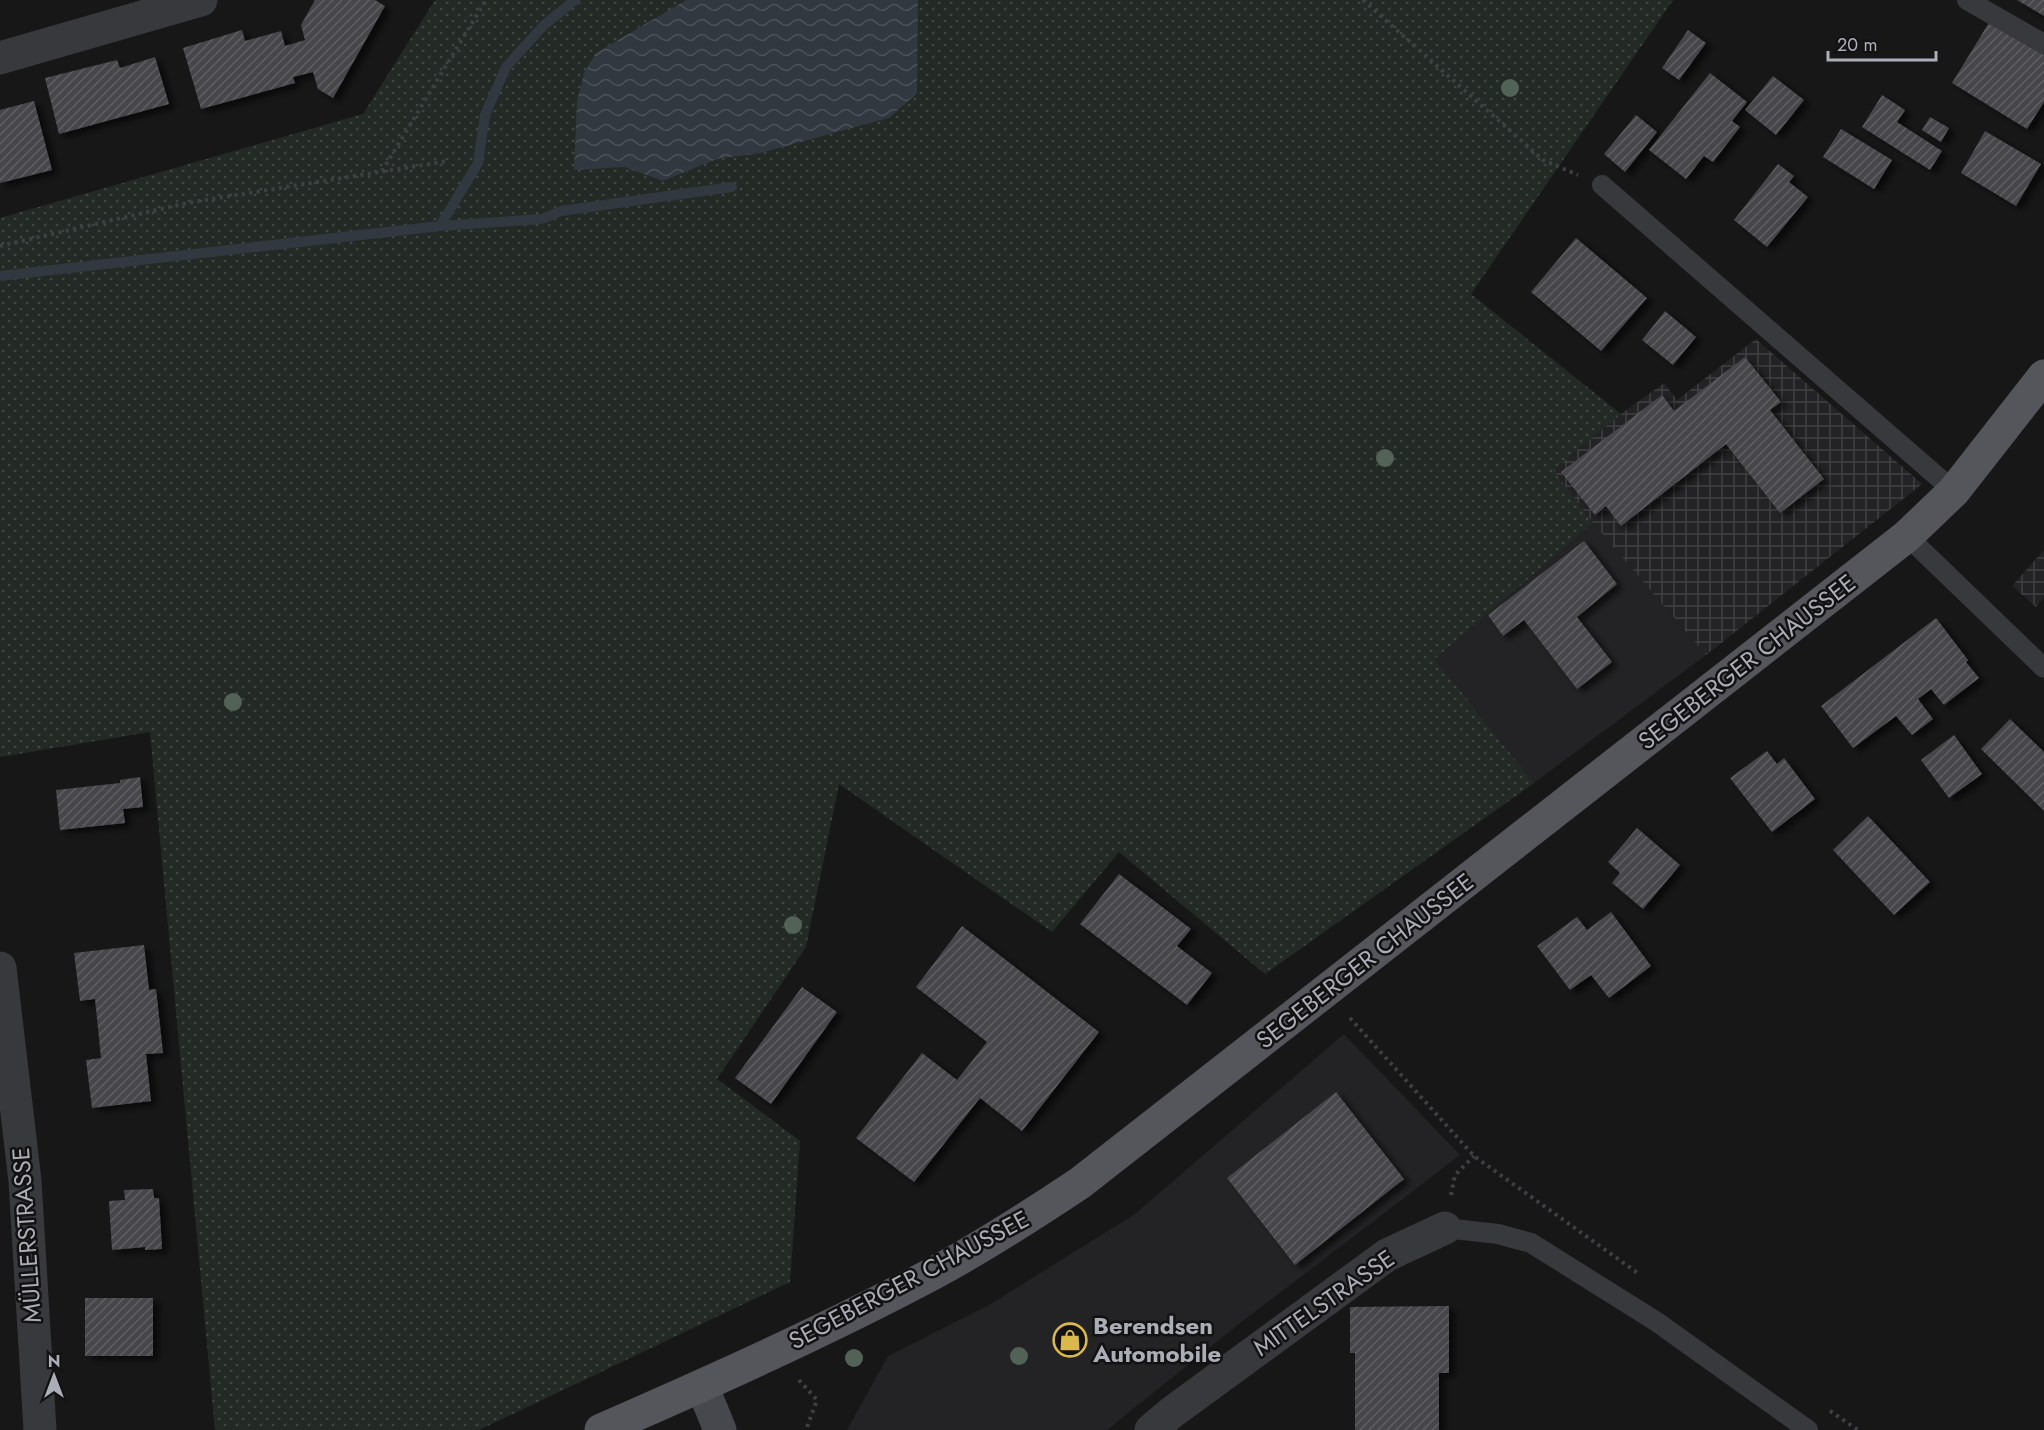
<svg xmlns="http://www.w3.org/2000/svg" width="2044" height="1430" viewBox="0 0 2044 1430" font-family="Jost,sans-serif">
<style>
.built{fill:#232325}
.industrial{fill:url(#industrial-grid)}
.grass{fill:url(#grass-dots)}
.water{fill:url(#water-waves)}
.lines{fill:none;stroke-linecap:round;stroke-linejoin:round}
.stream{stroke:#323840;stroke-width:10}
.building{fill:url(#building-hatch);filter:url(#shadow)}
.path{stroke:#3f4044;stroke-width:4;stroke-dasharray:3 4.5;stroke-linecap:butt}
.lane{stroke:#38393d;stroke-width:20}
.street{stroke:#38393d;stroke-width:33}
.secondary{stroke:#47484d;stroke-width:33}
.primary{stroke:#55565c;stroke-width:33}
.tree{fill:#536256}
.labels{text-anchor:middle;stroke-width:5;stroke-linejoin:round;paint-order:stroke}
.street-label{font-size:24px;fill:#abadb7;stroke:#121213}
.poi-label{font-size:24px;font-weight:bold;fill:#abadb7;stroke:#121213;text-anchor:start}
</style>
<defs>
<pattern id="industrial-grid" width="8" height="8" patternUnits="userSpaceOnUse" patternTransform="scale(1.5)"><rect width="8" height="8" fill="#232325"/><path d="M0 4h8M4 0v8" fill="none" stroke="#404042"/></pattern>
<pattern id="grass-dots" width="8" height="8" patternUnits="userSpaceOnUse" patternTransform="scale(1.5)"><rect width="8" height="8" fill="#232a25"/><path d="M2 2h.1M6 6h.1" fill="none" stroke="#404642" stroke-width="1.8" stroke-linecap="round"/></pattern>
<pattern id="water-waves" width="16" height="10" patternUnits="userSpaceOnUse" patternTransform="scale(1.5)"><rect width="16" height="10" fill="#323840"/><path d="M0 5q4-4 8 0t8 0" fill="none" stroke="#4d5259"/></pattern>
<pattern id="building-hatch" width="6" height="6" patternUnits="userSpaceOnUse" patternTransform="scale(1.5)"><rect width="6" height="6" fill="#46474b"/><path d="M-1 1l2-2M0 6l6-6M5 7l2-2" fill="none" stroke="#5e5f63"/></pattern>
<filter id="shadow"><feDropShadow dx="6" dy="4" stdDeviation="3" flood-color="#0009"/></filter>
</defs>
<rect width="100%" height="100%" fill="#171718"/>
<path class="built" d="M1593,523L1706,655L1534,783L1435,659Z
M1344,1034L1460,1155L1239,1324L1107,1430H847L888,1356L989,1305L1135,1214Z"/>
<path class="industrial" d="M1756,339L1922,484L1706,655L1593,523L1553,470L1621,414L1664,383L1677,400Z
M2044,550V597L2036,607L2012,586Z"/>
<path class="grass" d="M435,0H686L596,53L574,169L624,167L663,181L717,159L761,153L889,118L916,43L918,0H1673L1471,294L1621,414L1553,470L1593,523L1435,659L1534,783L1265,974L1119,852L1052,932L839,784L806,947L717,1079L800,1141L790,1282L479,1430H215L150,732L0,757V218L363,114Z"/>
<path class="water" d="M686,0H918L917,93L889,118L761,153L717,159L663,181L624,167L574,170L577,102L584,73L596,53Z"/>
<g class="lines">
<path class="stream" d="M440,226L478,163L485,115L506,67L544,25L575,0
M0,276L440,226L542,219L561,211L732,187"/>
</g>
<path class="building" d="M315,0H375L385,6L333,98L318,89L313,72L293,77L295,83L201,109L183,48L242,30L245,41L281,31L285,46L305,40L301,25Z
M2017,0H2044V16Z
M1990,21L2044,55V102L2027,129L1952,83Z
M1688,30L1706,43L1679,80L1662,68Z
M155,57L169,104L59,134L45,78L117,60L120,68Z
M1710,73L1747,102L1732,121L1740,127L1713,162L1704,156L1686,179L1649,150Z
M1773,76L1804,100L1776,135L1745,110Z
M1882,95L1905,110L1897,122L1942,151L1930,170L1862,127Z
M34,101L52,170L0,183V110Z
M1636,115L1657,132L1625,172L1604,154Z
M1930,117L1949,128L1941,142L1922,130Z
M1841,129L1892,160L1874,189L1823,157Z
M1985,131L2041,164L2016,206L1961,173Z
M1778,164L1794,176L1789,182L1808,197L1767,247L1734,220Z
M1576,238L1647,298L1601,351L1531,292Z
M1665,311L1696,337L1673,365L1642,340Z
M1745,357L1781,402L1770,410L1824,479L1780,513L1726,444L1621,526L1606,506L1595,515L1561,472L1662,395L1674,411Z
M1584,541L1617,584L1577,617L1612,662L1577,689L1524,620L1503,636L1488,615Z
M1936,618L1968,660L1966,662L1979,678L1944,705L1931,689L1918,699L1933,719L1912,735L1896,716L1853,748L1821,706Z
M2010,719L2044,752V811L1981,749Z
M1954,735L1982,774L1949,798L1921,760Z
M1767,751L1777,764L1784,758L1815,799L1772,832L1730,778Z
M140,777L143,807L123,809L125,823L60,830L56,790L120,783V780Z
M1868,816L1930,882L1894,915L1833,850Z
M1637,828L1680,865L1643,909L1612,883L1620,873L1608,862Z
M1119,874L1191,929L1177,946L1212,973L1187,1005L1080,924Z
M1611,912L1651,966L1609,998L1591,975L1570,990L1537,946L1577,917L1587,930Z
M962,926L1099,1032L1022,1131L980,1098L914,1182L856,1138L922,1053L957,1080L987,1042L916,987Z
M144,945L149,990L156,989L163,1053L146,1054L151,1101L92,1108L86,1060L101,1058L98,1028L95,999L80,1001L74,953Z
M802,987L837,1012L771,1104L735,1078Z
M1336,1092L1404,1179L1295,1265L1227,1178Z
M153,1189L154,1198H159L162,1249L145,1250V1247L112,1250L109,1201L125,1200L124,1190Z
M85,1298H153V1356H85Z
M1449,1306V1373H1439V1430H1355V1353H1350V1307Z"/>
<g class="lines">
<path class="path" d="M1363,0L1543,160L1578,175
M382,171L486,0
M0,246L187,203L448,161
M1350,1018L1474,1156L1639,1274
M1451,1195L1455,1175L1474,1156
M799,1380L817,1400L806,1430
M1830,1411L1858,1430"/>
<path class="lane" d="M1967,0L2044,44
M1602,185L1954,491
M1907,536L2044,668
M1445,1228L1498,1234L1531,1243L1657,1322L1808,1430"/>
<path class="street" d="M0,58L201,0
M0,968L25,1181L40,1430
M1151,1430L1171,1413L1387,1255L1445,1228"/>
<path class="secondary" d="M702,1386L720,1430"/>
<path class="primary" d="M601,1430C713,1381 825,1331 934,1273C984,1246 1032,1215 1080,1183L1907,536L1954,491L2044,376"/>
</g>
<g class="tree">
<circle cx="1510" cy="88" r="9"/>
<circle cx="1385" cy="458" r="9"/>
<circle cx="233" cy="702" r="9"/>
<circle cx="793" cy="925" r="9"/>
<circle cx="1019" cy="1356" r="9"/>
<circle cx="854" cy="1358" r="9"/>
</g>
<defs>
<g id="shop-ring" transform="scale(1.725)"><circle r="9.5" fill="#121213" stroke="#dbb84c" stroke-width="1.5"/><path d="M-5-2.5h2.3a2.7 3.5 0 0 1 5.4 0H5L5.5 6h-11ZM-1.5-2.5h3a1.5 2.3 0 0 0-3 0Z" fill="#dbb84c"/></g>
</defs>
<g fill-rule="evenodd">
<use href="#shop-ring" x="1070" y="1340"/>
</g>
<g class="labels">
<g class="street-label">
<text transform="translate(1747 662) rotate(-38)" y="8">SEGEBERGER CHAUSSEE</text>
<text transform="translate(1365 961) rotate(-38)" y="8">SEGEBERGER CHAUSSEE</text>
<text transform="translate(27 1235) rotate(-94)" y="8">MÜLLERSTRASSE</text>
<text transform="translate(909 1280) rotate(-28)" y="8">SEGEBERGER CHAUSSEE</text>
<text transform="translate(1324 1303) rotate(-35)" y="8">MITTELSTRASSE</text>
</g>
<g class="poi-label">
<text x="1093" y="1334">Berendsen<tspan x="1093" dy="28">Automobile</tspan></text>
</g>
</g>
<g transform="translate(54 1376)" stroke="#121213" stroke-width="4.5" paint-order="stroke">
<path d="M0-4.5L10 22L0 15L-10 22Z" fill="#abadb7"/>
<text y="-9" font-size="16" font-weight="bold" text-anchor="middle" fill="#abadb7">N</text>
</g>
<path d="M1828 51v9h108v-9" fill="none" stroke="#abadb7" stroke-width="3"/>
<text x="1837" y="51" font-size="18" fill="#abadb7" stroke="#121213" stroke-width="4.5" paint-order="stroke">20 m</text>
</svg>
